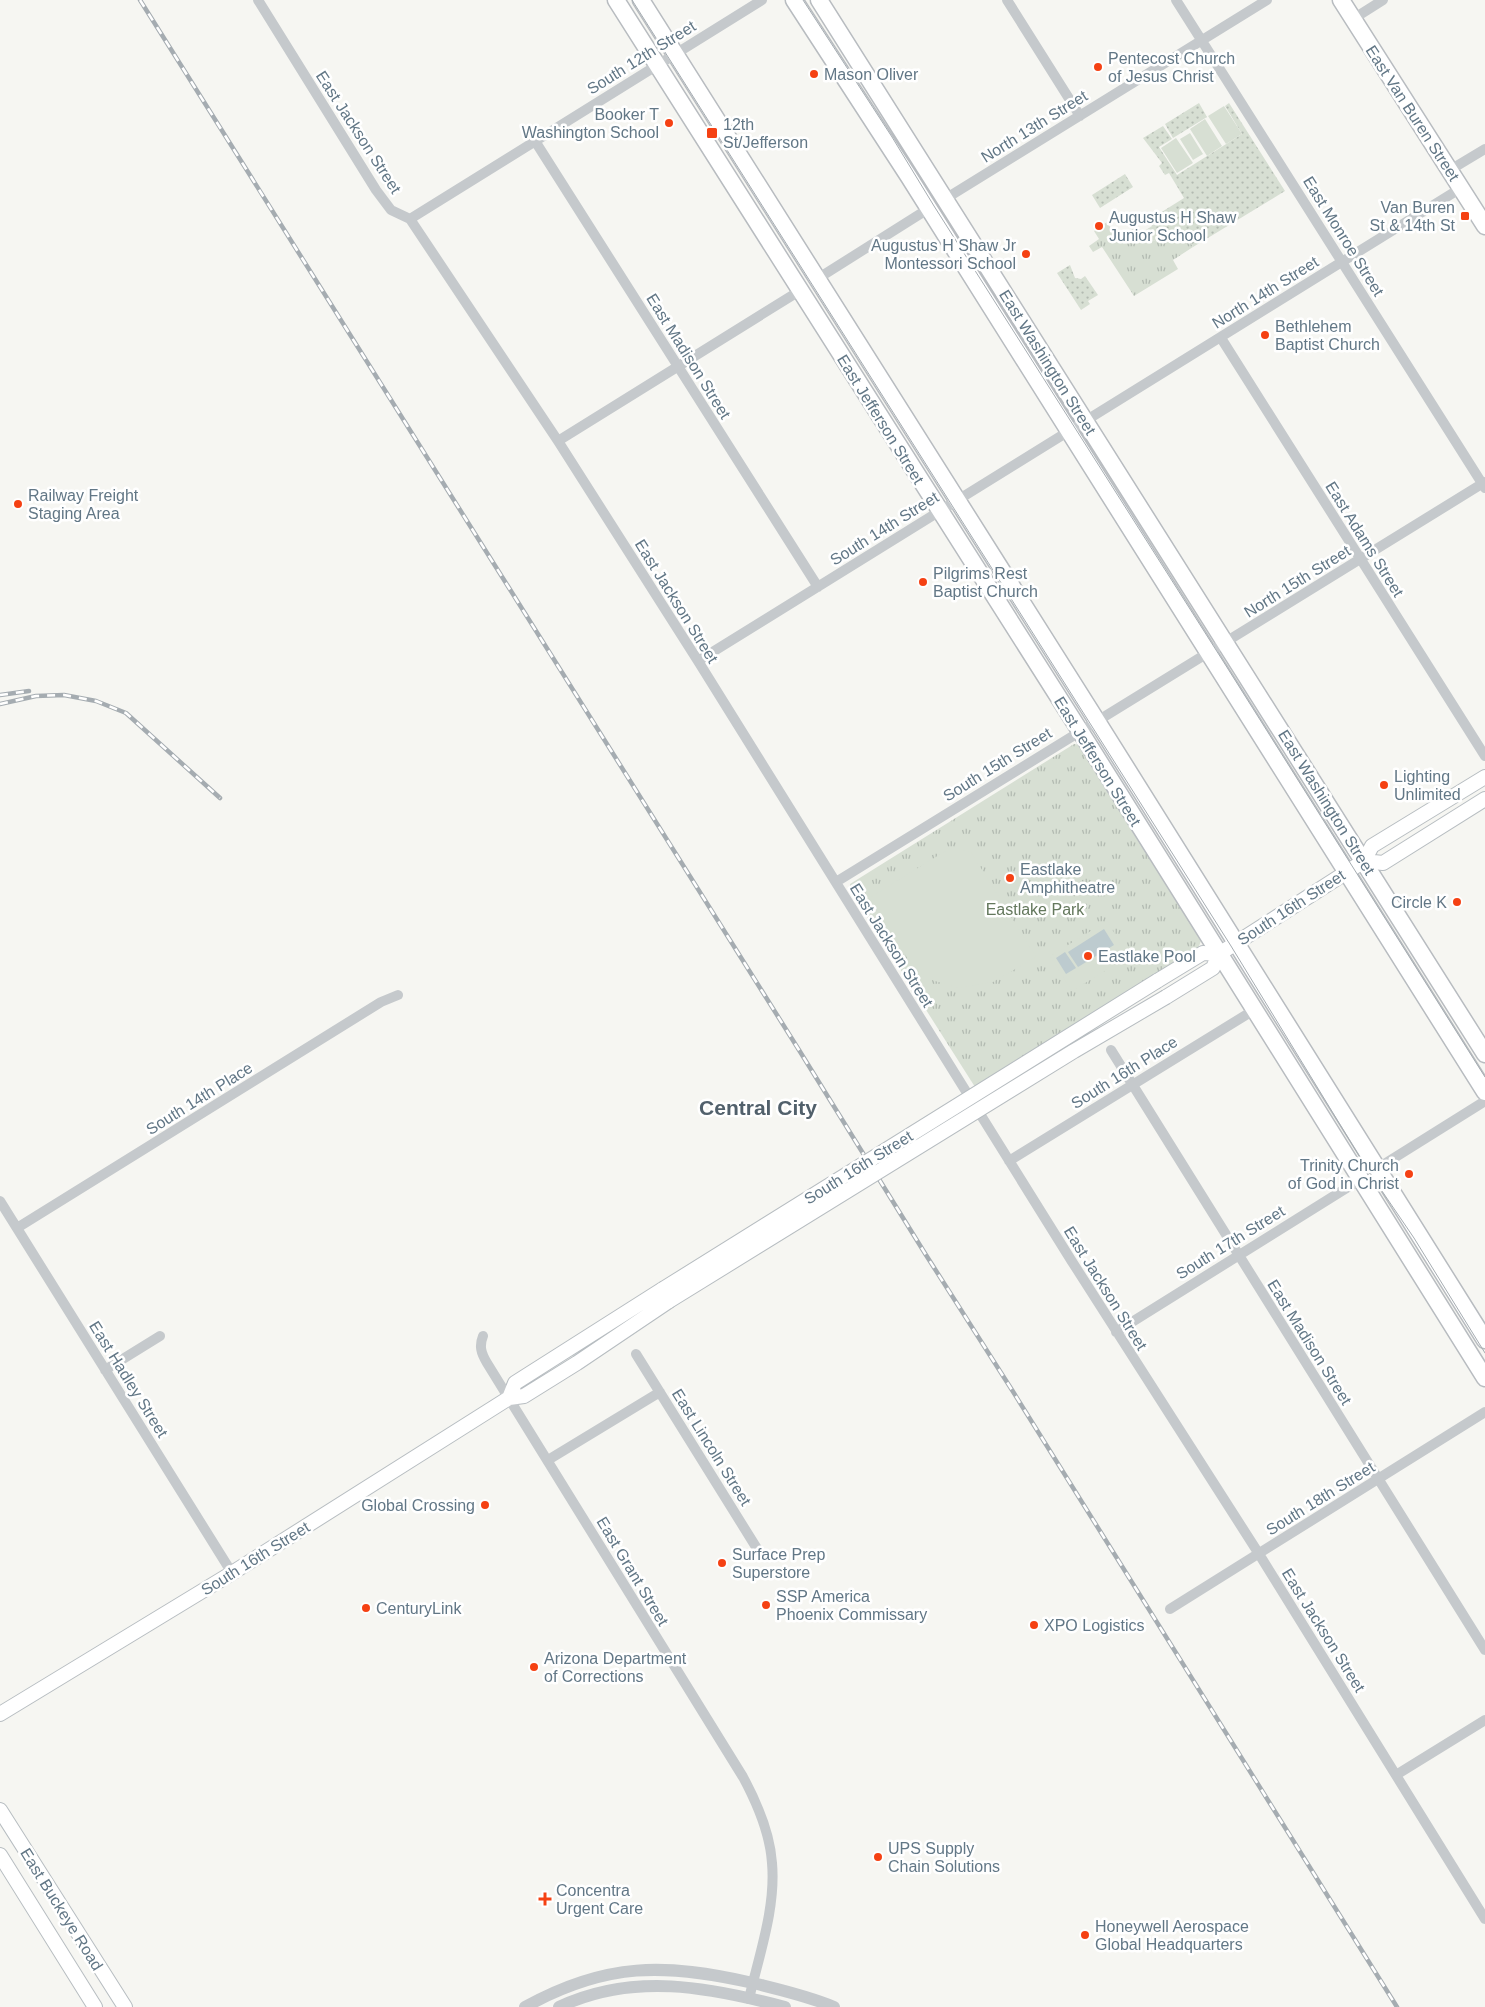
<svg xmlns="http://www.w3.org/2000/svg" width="1485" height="2007" viewBox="0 0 1485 2007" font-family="Arial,sans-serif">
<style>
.grass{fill:url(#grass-dots)}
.park{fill:url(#park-tufts)}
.pitch{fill:#d7dfd3}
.water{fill:#bdcbcf}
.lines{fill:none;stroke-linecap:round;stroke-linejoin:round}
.secondary-casing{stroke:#b7bdc1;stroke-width:16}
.primary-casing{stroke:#b8bcc0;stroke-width:19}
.minor{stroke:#c5c9cc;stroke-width:10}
.tertiary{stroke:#c5c9cc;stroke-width:12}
.secondary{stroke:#fff;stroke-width:14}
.primary{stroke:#fff;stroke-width:16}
.tram{stroke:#a5acb1;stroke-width:1}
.rail-casing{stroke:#a5acb1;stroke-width:4.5}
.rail{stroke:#fff;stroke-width:2.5;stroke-dasharray:8;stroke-linecap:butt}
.secondary-bridge-casing{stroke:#b7bdc1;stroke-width:16;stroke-linecap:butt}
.secondary-bridge{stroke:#fff;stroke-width:14}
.poi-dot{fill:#f54113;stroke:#fff;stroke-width:2}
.labels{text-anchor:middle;stroke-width:5;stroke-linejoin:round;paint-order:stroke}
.street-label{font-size:16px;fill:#627786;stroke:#fff}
.poi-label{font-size:16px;fill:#627786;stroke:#fff;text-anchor:start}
.park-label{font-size:16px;fill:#64785d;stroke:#fff}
.district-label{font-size:21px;font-weight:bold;fill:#51606b;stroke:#fff}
</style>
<defs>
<pattern id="grass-dots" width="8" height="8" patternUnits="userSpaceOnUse" patternTransform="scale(1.25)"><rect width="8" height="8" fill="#d7dfd3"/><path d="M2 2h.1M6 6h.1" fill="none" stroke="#b2bab1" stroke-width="1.8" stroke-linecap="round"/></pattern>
<pattern id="park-tufts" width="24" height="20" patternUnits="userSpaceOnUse" patternTransform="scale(1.25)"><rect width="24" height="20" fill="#d7dfd3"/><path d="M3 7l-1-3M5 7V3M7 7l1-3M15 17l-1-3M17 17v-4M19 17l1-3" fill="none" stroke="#b2bab1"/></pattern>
</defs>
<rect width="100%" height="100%" fill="#f6f6f2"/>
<path class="grass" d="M1199,103L1207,117L1173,138L1165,124Z
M1229,103L1285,191L1193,247L1182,229L1153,241L1146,230L1152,226L1149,220L1184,198L1169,173L1165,175L1159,166L1162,163L1143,138L1163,126L1172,139L1159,147L1177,175L1242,134L1225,106Z
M1125,174L1133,187L1100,208L1092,195Z
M1070,265L1075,278L1081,279L1085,276L1098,295L1088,301L1090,304L1081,310L1057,273Z"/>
<path class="park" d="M1107,222L1115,235L1118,233L1121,236L1137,226L1141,231L1146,230L1153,241L1182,229L1193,247L1173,260L1178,269L1134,296L1102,247L1093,252L1089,246L1099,239L1094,231Z
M1074,744L1081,745L1202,938L1198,949L975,1087L850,890V884Z"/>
<path class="pitch" d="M1224,106L1242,134L1226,144L1208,116Z
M1205,119L1222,146L1207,156L1190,129Z
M1190,133L1203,154L1193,160L1180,139Z
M1176,138L1193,163L1177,173L1161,148Z
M952,847L971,852L1036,957L993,982L958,988L935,981L926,978L913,967L869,898Z
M1064,880L1074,897L1046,914L1036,898Z
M1107,921L1121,944L1111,949L1110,953L1112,956L1116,953L1119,956L1123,953L1126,958L1072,991L1050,956Z"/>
<path class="water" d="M1104,929L1114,945L1078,967L1068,952Z
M1065,952L1076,968L1066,974L1056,958Z"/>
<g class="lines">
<g class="secondary-casing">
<path id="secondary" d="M1364,861L1372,846L1485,777
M1364,861L1383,863L1485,799
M1157,981L1203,953L1219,954
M1166,997L1213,968L1219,954L1364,861
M509,1398L515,1383L663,1289
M0,1714L232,1573L509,1398L524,1396L577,1363L669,1301
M0,1810L125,2007
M0,1855L95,2007"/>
</g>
<g class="primary-casing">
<path id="primary" d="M616,0L1087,742L1485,1378
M641,0L1090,710L1485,1340
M794,0L909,177L1485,1092
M819,0L1485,1054
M1341,0L1485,226"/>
</g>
<path class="minor" d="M258,0L376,190L391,210L410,219L558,441L698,661L1071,1260L1259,1554L1485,1919
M1007,0L1080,116
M1176,0L1485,488
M1353,19L1383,0
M535,141L818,587
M1450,170L1485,149
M945,199L1267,0
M410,219L762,0
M817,279L928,209
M1221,338L1485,756
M558,441L801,290
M698,661L1461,188
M836,882L1485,482
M1111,1050L1485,1650
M1009,1161L1254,1010
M1378,1168L1485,1101
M0,1201L232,1573
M17,1228L381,1002L398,995
M1116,1332L1361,1179
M483,1336C479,1346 481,1353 487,1363L743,1777C757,1803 770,1832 772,1863C776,1908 759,1955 749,1999
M636,1354L761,1555
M105,1370L160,1336
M548,1460L660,1392
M1170,1609L1485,1412
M1396,1775L1485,1720"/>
<path class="tertiary" d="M525,2007C606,1962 665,1963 753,1983C781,1990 808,1996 834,2007
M559,2007C633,1972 709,1987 785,2007"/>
<use href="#secondary" class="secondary"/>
<use href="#primary" class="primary"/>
<path class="tram" d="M632,0L1231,946L1369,1172L1414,1238L1485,1353
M803,0L892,137L934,206L1223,661L1485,1077"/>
<g class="rail-casing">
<path id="rail" d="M140,0L799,1050L926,1255L1012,1390L1397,2007
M0,695L29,691
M0,704L36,696L64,695L96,701L126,713L220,798"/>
</g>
<use href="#rail" class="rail"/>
<g class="secondary-bridge-casing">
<path id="secondary-bridge" d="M663,1289L1157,981
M669,1301L1074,1051L1166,997"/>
</g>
<use href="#secondary-bridge" class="secondary-bridge"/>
</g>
<g class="poi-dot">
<circle cx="1098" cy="67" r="5"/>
<circle cx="814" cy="74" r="5"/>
<circle cx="669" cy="123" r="5"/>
<rect x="706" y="127" width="12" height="12" rx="2.5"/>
<rect x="1460" y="211" width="10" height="10" rx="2.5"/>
<circle cx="1099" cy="226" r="5"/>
<circle cx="1026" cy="254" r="5"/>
<circle cx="1265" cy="335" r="5"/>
<circle cx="18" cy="504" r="5"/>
<circle cx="923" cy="582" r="5"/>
<circle cx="1384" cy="785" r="5"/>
<circle cx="1010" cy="878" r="5"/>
<circle cx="1457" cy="902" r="5"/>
<circle cx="1088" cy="956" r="5"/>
<circle cx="1409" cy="1174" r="5"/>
<circle cx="485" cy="1505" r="5"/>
<circle cx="722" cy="1563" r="5"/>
<circle cx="766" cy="1605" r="5"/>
<circle cx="366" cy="1608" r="5"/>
<circle cx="1034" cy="1625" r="5"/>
<circle cx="534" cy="1667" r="5"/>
<circle cx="878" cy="1857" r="5"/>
<path d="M542.5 1891.5h5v5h5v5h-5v5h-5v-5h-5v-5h5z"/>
<circle cx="1085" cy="1935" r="5"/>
</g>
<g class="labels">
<g class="street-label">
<text transform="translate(641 57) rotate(-32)" y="6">South 12th Street</text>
<text transform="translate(1413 113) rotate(57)" y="6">East Van Buren Street</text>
<text transform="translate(1034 126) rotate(-32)" y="6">North 13th Street</text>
<text transform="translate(359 132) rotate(57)" y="6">East Jackson Street</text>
<text transform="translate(1344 236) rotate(58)" y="6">East Monroe Street</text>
<text transform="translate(1265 292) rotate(-32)" y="6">North 14th Street</text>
<text transform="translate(689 356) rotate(58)" y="6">East Madison Street</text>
<text transform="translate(1048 362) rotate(58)" y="6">East Washington Street</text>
<text transform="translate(881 419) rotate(58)" y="6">East Jefferson Street</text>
<text transform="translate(884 528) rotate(-32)" y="6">South 14th Street</text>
<text transform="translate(1365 539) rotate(58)" y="6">East Adams Street</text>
<text transform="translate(1297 581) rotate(-32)" y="6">North 15th Street</text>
<text transform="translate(677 601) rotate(58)" y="6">East Jackson Street</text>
<text transform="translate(1098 761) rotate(58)" y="6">East Jefferson Street</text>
<text transform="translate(997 764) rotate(-32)" y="6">South 15th Street</text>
<text transform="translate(1327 802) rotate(58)" y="6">East Washington Street</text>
<text transform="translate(1291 907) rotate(-33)" y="6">South 16th Street</text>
<text transform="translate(892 945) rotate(58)" y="6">East Jackson Street</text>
<text transform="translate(1124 1072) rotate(-32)" y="6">South 16th Place</text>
<text transform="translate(199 1098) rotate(-32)" y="6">South 14th Place</text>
<text transform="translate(858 1167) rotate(-32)" y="6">South 16th Street</text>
<text transform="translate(1230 1242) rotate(-32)" y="6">South 17th Street</text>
<text transform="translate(1106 1288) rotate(58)" y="6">East Jackson Street</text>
<text transform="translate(1310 1342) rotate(58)" y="6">East Madison Street</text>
<text transform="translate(129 1379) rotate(58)" y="6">East Hadley Street</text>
<text transform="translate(712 1447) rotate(58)" y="6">East Lincoln Street</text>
<text transform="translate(1320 1498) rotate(-32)" y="6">South 18th Street</text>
<text transform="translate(255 1558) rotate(-32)" y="6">South 16th Street</text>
<text transform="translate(633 1571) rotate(59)" y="6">East Grant Street</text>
<text transform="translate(1324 1630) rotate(58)" y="6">East Jackson Street</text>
<text transform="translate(62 1909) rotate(58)" y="6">East Buckeye Road</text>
</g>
<g class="poi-label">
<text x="1108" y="64">Pentecost Church<tspan x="1108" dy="18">of Jesus Christ</tspan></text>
<text x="824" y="80">Mason Oliver</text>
<text x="659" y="120" text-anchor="end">Booker T<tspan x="659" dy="18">Washington School</tspan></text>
<text x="723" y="130">12th<tspan x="723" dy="18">St/Jefferson</tspan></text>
<text x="1455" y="213" text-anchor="end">Van Buren<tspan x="1455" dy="18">St &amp; 14th St</tspan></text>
<text x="1109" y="223">Augustus H Shaw<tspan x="1109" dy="18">Junior School</tspan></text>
<text x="1016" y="251" text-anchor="end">Augustus H Shaw Jr<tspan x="1016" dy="18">Montessori School</tspan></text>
<text x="1275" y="332">Bethlehem<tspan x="1275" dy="18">Baptist Church</tspan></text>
<text x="28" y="501">Railway Freight<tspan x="28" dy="18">Staging Area</tspan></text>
<text x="933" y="579">Pilgrims Rest<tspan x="933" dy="18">Baptist Church</tspan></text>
<text x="1394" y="782">Lighting<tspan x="1394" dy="18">Unlimited</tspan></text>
<text x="1020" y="875">Eastlake<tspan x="1020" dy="18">Amphitheatre</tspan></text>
<text x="1447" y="908" text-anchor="end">Circle K</text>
<text x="1098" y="962">Eastlake Pool</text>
<text x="1399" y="1171" text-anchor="end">Trinity Church<tspan x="1399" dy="18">of God in Christ</tspan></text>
<text x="475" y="1511" text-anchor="end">Global Crossing</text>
<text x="732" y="1560">Surface Prep<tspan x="732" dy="18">Superstore</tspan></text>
<text x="776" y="1602">SSP America<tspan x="776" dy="18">Phoenix Commissary</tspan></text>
<text x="376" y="1614">CenturyLink</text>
<text x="1044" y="1631">XPO Logistics</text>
<text x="544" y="1664">Arizona Department<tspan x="544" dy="18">of Corrections</tspan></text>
<text x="888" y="1854">UPS Supply<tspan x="888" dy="18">Chain Solutions</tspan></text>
<text x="556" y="1896">Concentra<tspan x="556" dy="18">Urgent Care</tspan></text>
<text x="1095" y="1932">Honeywell Aerospace<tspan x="1095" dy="18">Global Headquarters</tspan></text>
</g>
<g class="park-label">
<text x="1035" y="915">Eastlake Park</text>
</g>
<g class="district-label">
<text x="758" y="1115">Central City</text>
</g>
</g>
</svg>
